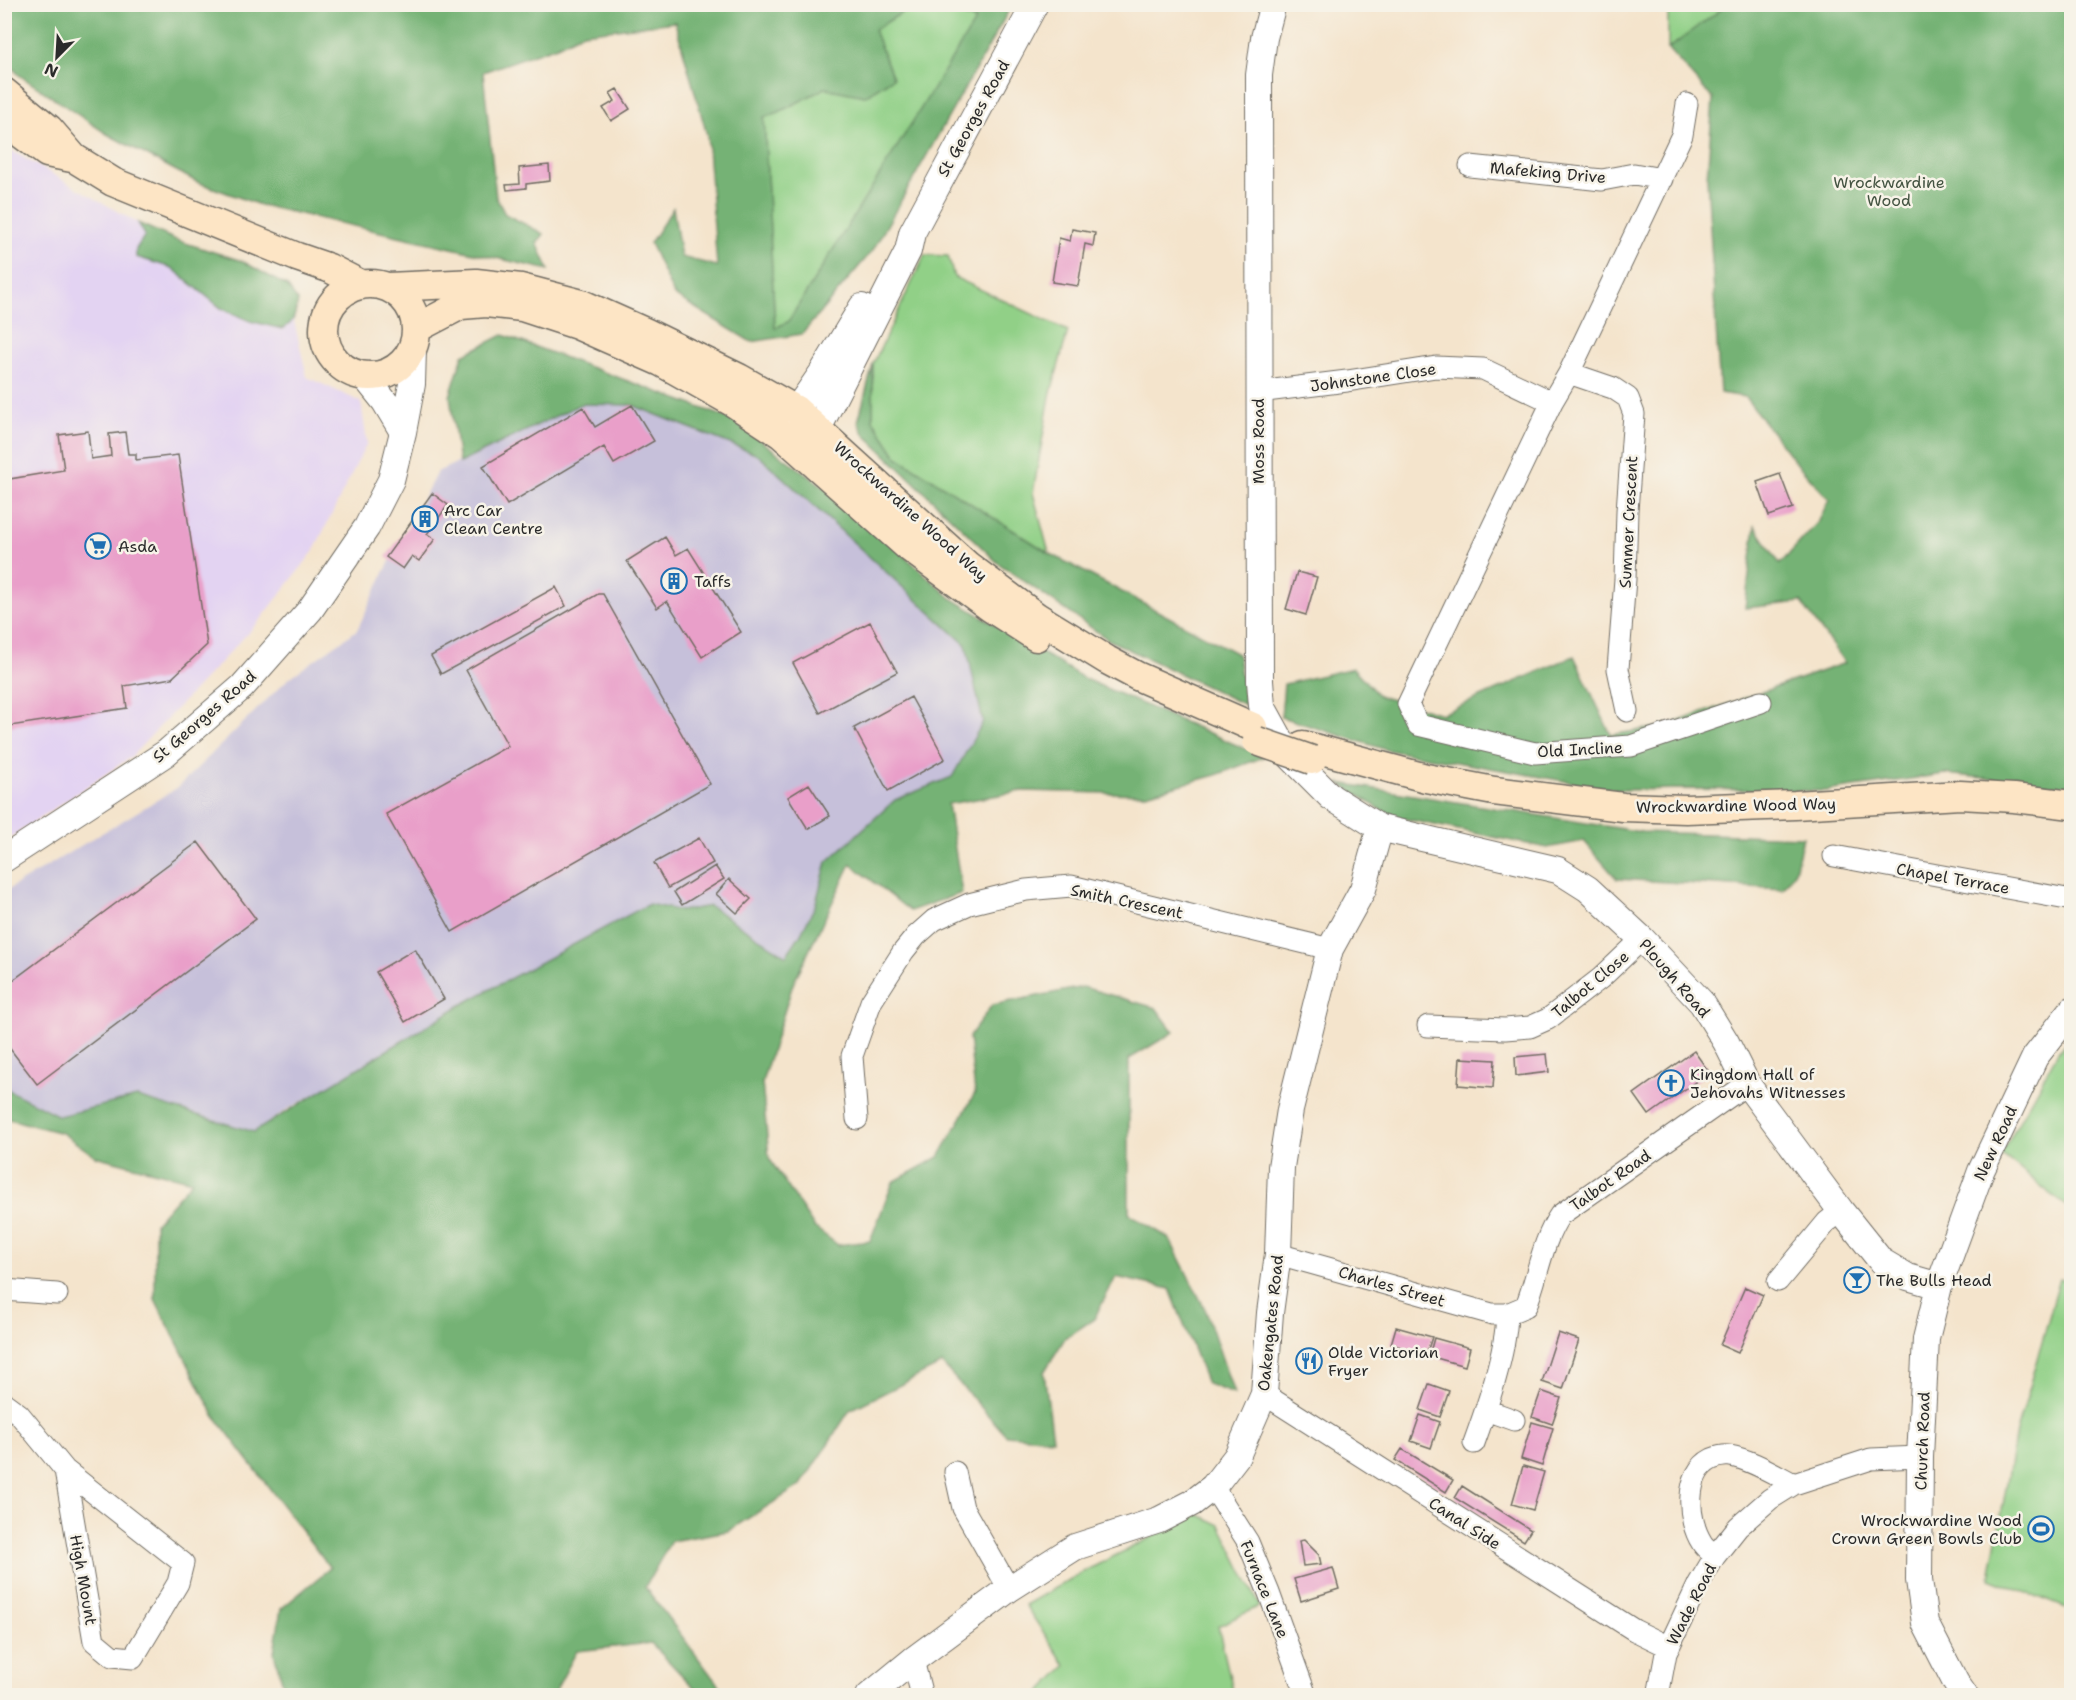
<svg xmlns="http://www.w3.org/2000/svg" width="2076" height="1700" viewBox="0 0 2076 1700" font-family="'Shantell Sans',sans-serif">
<style>
.built{fill:#e3d3f2}
.industrial{fill:#c6c0da}
.green{fill:#91d087;stroke:#5e7e59;stroke-width:1.5}
.forest{fill:#74b274;stroke:#506e50;stroke-width:1.5}
.building{fill:#e99fc9}
.lines{fill:none;stroke-linecap:round;stroke-linejoin:round}
.minor-casing{stroke:#716c63;stroke-width:23}
.tertiary-casing{stroke:#716c63;stroke-width:28}
.secondary-casing{stroke:#716c63;stroke-width:31}
.minor{stroke:#fff;stroke-width:21}
.tertiary{stroke:#fff;stroke-width:26}
.secondary{stroke:#fde5c5;stroke-width:28}
.secondary-bridge-casing{stroke:#716c63;stroke-width:31;stroke-linecap:butt}
.secondary-bridge{stroke:#fde5c5;stroke-width:28}
.labels{text-anchor:middle;stroke-width:5;stroke-linejoin:round;paint-order:stroke}
.street-label{font-size:16px;fill:#2b2b2b;stroke:#f7f3e8}
.park-label{font-size:16px;fill:#445442;stroke:#f7f3e8}
.poi-label{font-size:16px;fill:#2b2b2b;stroke:#f7f3e8;text-anchor:start}
</style>
<rect width="100%" height="100%" fill="#f7f3e8"/>
<filter id="ink" filterUnits="userSpaceOnUse"><feTurbulence type="fractalNoise" baseFrequency=".0167" numOctaves="2"/><feDisplacementMap in="SourceGraphic" scale="12" xChannelSelector="R" yChannelSelector="G"/><feConvolveMatrix kernelMatrix="1 2 1 2 8 2 1 2 1" color-interpolation-filters="sRGB"/></filter>
<filter id="wash" filterUnits="userSpaceOnUse"><feTurbulence type="fractalNoise" baseFrequency=".008" numOctaves="4" result="noise"/><feDisplacementMap in="SourceGraphic" scale="24" xChannelSelector="R" yChannelSelector="G"/><feGaussianBlur stdDeviation="1.35" result="paint"/><feColorMatrix in="noise" values="0 0 0 0 0 0 0 0 0 0 0 0 0 0 0 0 0 1.4 0 .05"/><feComposite in="paint" operator="in"/></filter>
<g filter="url(#wash)">
<rect width="100%" height="100%" fill="#f4e4cc"/>
<path class="built" d="M5,147L138,223L176,240L242,261L287,286L298,301L294,321L307,377L361,402L367,443L313,552L262,618L131,757L5,841Z"/>
<path class="industrial" d="M581,404L632,405L758,455L966,645L983,722L952,777L895,800L827,862L815,906L800,935L786,956L710,906L681,911L649,904L288,1109L254,1132L137,1097L59,1116L10,1091L4,1084V892L177,788L288,679L357,630L384,573L437,472Z"/>
<path class="green" d="M914,5H930L977,20L788,322L775,328L764,117L779,112L825,88L865,96L893,78L874,30Z
M1668,5H1725L1719,11L1668,49Z
M925,255L948,256L954,277L1068,331L1050,396L1033,493L1049,553L897,457L873,420V364Z
M2071,1036V1210L2001,1154L2058,1052Z
M2060,1279L2072,1283L2071,1610L1990,1578L2016,1432Z
M1197,1514L1220,1525L1260,1606L1218,1626L1234,1695L1036,1696L1066,1666L1025,1605L1083,1572Z"/>
<path class="forest" d="M5,4L914,5L874,30L893,78L865,96L825,88L779,112L764,117L775,328L788,322L976,20L930,5H1012L873,250L802,334L751,342L674,295L650,243L673,208L681,257L717,266L707,135L675,22L583,33L557,46L483,72L496,197L505,214L544,234L537,243L549,270L260,205L197,182L107,134L19,75L5,60Z
M1725,5H2071V787L1945,774L1826,791L1688,789L1616,790L1387,750L1281,717L1284,684L1353,668L1379,696L1442,714L1574,656L1611,735L1665,726L1845,663L1801,602L1745,608L1755,526L1780,564L1819,521L1829,499L1792,458L1745,397L1720,393L1707,178L1713,99L1668,49L1719,11Z
M138,223L176,240L242,261L287,286L298,301C295,314 295,323 282,329L250,321L221,308L172,268L136,257V249L145,235Z
M503,335L731,419L846,503L951,598L1085,679L1264,757L1216,775L1146,794L1022,791L948,804L962,893L910,911L851,864L793,984L762,1082L769,1158L814,1227L838,1245L870,1241L893,1182L939,1157L975,1093L969,1037L992,1005L1083,987L1156,1008L1174,1032L1129,1059V1214L1169,1238L1206,1311L1234,1394L1207,1384L1170,1289L1116,1277L1094,1319L1065,1338L1044,1372L1053,1439L1006,1435L942,1364L850,1410L801,1485L728,1531L671,1541L645,1587L726,1695H701L651,1643L577,1651L553,1695H275L284,1688L274,1653L281,1609L330,1568L214,1415L155,1299V1223L192,1181L95,1156L62,1133L5,1118L4,1084L10,1091L59,1116L137,1097L254,1132L461,1005L649,904L681,911L710,906L786,956L800,935L815,906L827,862L895,800L952,777L983,722L966,645L758,455L632,405L581,404L459,463L450,396L463,355Z
M873,364V420L897,457L1049,553L1238,654L1245,705L1109,640L998,563L865,435L858,422Z
M1339,783L1642,832L1803,837L1795,871L1783,889L1617,879L1584,841L1547,848L1391,816Z"/>
<g id="blocks">
<path class="building" d="M617,89L630,109L611,121L603,108L615,101L610,93Z
M549,165L550,181L526,184V188L507,190L506,185L520,184L519,168Z
M1072,229L1095,233L1093,246L1085,244L1078,286L1052,282L1059,238L1070,241Z
M632,405L654,441L614,464L604,447L507,505L483,466L583,407L595,427Z
M88,431L91,459L111,456L109,434L125,432L128,454H136V460L178,455L207,645L172,678L124,686L127,708L4,727V480L64,470L59,435Z
M1780,474L1793,508L1769,516L1757,482Z
M432,493L448,505L427,534L435,539L419,561L412,556L403,569L386,557Z
M665,537L676,555L688,548L741,632L702,657L667,601L657,608L627,561Z
M1297,572L1317,577L1306,615L1286,609Z
M556,587L566,606L441,674L431,656Z
M598,594H603L710,784L452,932L386,814L508,746L466,670Z
M870,622L897,672L820,713L793,663Z
M911,697L945,759L888,791L854,728Z
M809,784L830,816L808,829L788,797Z
M699,838L713,863L668,888L654,863Z
M198,842L256,919L37,1084L4,1041V987Z
M715,866L724,879L682,905L674,892Z
M729,879L751,899L737,913L716,894Z
M415,949L444,999L405,1022L376,972Z
M1694,1051L1709,1072L1649,1115L1634,1094Z
M1547,1054L1549,1072L1516,1076L1515,1057Z
M1460,1058L1495,1060L1493,1088L1458,1085Z
M1745,1287L1763,1295L1738,1353L1720,1345Z
M1396,1327L1432,1337L1426,1355L1391,1344Z
M1558,1333L1579,1340L1563,1389L1542,1382Z
M1434,1338L1470,1348L1465,1366L1429,1356Z
M1429,1384L1449,1391L1440,1417L1420,1410Z
M1541,1391L1561,1398L1552,1424L1532,1417Z
M1420,1415L1440,1422L1431,1448L1411,1441Z
M1532,1422L1553,1428L1542,1466L1521,1459Z
M1402,1449L1453,1480L1446,1492L1395,1460Z
M1523,1466L1544,1472L1533,1510L1512,1504Z
M1462,1486L1531,1530L1524,1541L1455,1498Z
M1304,1540L1319,1555L1321,1564L1303,1566L1299,1541Z
M1333,1568L1339,1589L1301,1601L1294,1579Z"/>
</g>
</g>
<g filter="url(#ink)">
<use href="#blocks" fill-opacity="0" stroke="#716c63" stroke-width="1.5"/>
<g class="lines">
<g class="minor-casing">
<path id="minor" d="M1470,166L1602,180L1634,174L1662,179
M1569,373L1682,135L1687,104
M1258,392L1347,381L1436,367L1483,369L1552,402
M1627,711L1618,669L1625,579L1627,511L1634,414L1628,398L1613,388L1569,373L1552,402L1408,704L1418,725L1535,753L1631,746L1761,702
M1834,856L2072,900
M1428,1026L1505,1029L1530,1027L1548,1019L1601,978L1642,939
M857,1119L852,1056L871,1002L903,952L916,936L934,920L969,904L1026,890L1071,886L1330,949
M1278,1254L1492,1314H1507
M1778,1281L1827,1222L1841,1211
M4,1290L57,1294
M1264,1394L1634,1630L1669,1647
M4,1403L19,1414L65,1470L183,1563L178,1583L133,1658L112,1656L94,1641L65,1470
M1486,1410L1514,1420
M1474,1443C1487,1407 1506,1353 1507,1314L1526,1306C1538,1276 1542,1241 1560,1215L1747,1084
M955,1472L963,1508L1009,1589
M1213,1487L1248,1542L1269,1593L1306,1696
M1715,1556C1711,1552 1705,1548 1702,1543C1687,1520 1684,1473 1712,1459C1717,1457 1724,1455 1730,1456C1750,1459 1776,1475 1794,1484
M913,1660L922,1696
M1658,1696L1666,1653L1699,1583L1715,1556L1738,1527L1770,1499L1794,1484L1871,1459L1920,1457"/>
</g>
<g class="tertiary-casing">
<path id="tertiary" d="M1273,4L1264,38L1259,75L1260,681L1262,706L1289,755L1331,797L1380,828L1558,870L1588,889L1642,939L1702,1003L1726,1042L1747,1084L1841,1211L1881,1261L1908,1277L1939,1286
M365,377L385,402L403,432
M784,428L822,373L862,307
M807,446L818,429L908,251L912,233L1035,4
M4,859L166,753L242,687L310,610L367,527L391,480L403,432L412,384L413,349
M869,1696L913,1660L1009,1589L1075,1547L1159,1520L1192,1503L1213,1487L1237,1456L1264,1394L1270,1313L1278,1254L1281,1167L1290,1110L1330,949L1363,889L1380,828
M1965,1696L1956,1683L1925,1623L1919,1580L1920,1457L1926,1339L1939,1286L1981,1171L2035,1057L2072,1010"/>
</g>
<g class="secondary-casing">
<path id="secondary" d="M4,92L49,129L74,158L113,182L297,257L329,268L362,285
M4,121L47,153L72,158
M324 330a46 46 0 1 1 92 0a46 46 0 1 1-92 0Z
M388,287L476,283L521,288L582,304L647,333L739,378L796,410L968,566L1037,617L1107,660L1137,676L1253,727
M417,328L461,305L486,303L522,307L577,325L661,362L734,403L781,434L906,545L991,608L1036,637
M1303,745L1426,778L1494,791L1623,807L1686,809L1795,805L1960,795L2014,798L2072,805"/>
</g>
<use href="#minor" class="minor"/>
<use href="#tertiary" class="tertiary"/>
<use href="#secondary" class="secondary"/>
<g class="secondary-bridge-casing">
<path id="secondary-bridge" d="M1257,741L1312,760"/>
</g>
<use href="#secondary-bridge" class="secondary-bridge"/>
</g>
</g>
<defs>
<g id="building-ring" transform="scale(1.35)"><circle r="9.5" fill="#f7f3e8" stroke="#1f6fb2" stroke-width="1.5"/><path d="M-4-6H4V6H1V3H-1V6H-4ZM-2.5-4.3h1.7v1.8h-1.7ZM.8-4.3h1.7v1.8H.8ZM-2.5-1h1.7V.8h-1.7ZM.8-1h1.7V.8H.8Z" fill="#1f6fb2"/></g>
<g id="supermarket-ring" transform="scale(1.35)"><circle r="9.5" fill="#f7f3e8" stroke="#1f6fb2" stroke-width="1.5"/><path d="M-6-5.5h2.5l.6 2H6L4.5 2H-2.5L-4.4-4H-6ZM-1.5 3.2a1.3 1.3 0 1 0 .1 0ZM3 3.2a1.3 1.3 0 1 0 .1 0Z" fill="#1f6fb2"/></g>
<g id="church-ring" transform="scale(1.35)"><circle r="9.5" fill="#f7f3e8" stroke="#1f6fb2" stroke-width="1.5"/><path d="M-1.2-6h2.4v3.5h3.3v2.4h-3.3V6h-2.4V-.1h-3.3v-2.4h3.3Z" fill="#1f6fb2"/></g>
<g id="bar-ring" transform="scale(1.35)"><circle r="9.5" fill="#f7f3e8" stroke="#1f6fb2" stroke-width="1.5"/><path d="M-6-5H6L.8 .8V4.5H3.5V6h-7V4.5H-.8V.8Z" fill="#1f6fb2"/></g>
<g id="restaurant-ring" transform="scale(1.35)"><circle r="9.5" fill="#f7f3e8" stroke="#1f6fb2" stroke-width="1.5"/><path d="M-5-6h1v4h1v-4h1v4h1v-4h1v5L-1.5 .5V6h-2V.5L-5-1ZM5-6V6H3V1.5H1.5Q1.5-4 5-6Z" fill="#1f6fb2"/></g>
<g id="stadium-ring" transform="scale(1.35)"><circle r="9.5" fill="#f7f3e8" stroke="#1f6fb2" stroke-width="1.5"/><path d="M0-5a6.5 5 0 1 0 0 10a6.5 5 0 1 0 0-10ZM-3.5-1.8h7v3.6h-7Z" fill="#1f6fb2"/></g>
</defs>
<g fill-rule="evenodd">
<use href="#building-ring" x="425" y="519"/>
<use href="#supermarket-ring" x="98" y="546"/>
<use href="#building-ring" x="674" y="581"/>
<use href="#church-ring" x="1671" y="1083"/>
<use href="#bar-ring" x="1857" y="1280"/>
<use href="#restaurant-ring" x="1309" y="1361"/>
<use href="#stadium-ring" x="2041" y="1529"/>
</g>
<g class="labels">
<g class="street-label">
<text transform="translate(973 118) rotate(-61)" y="6">St Georges Road</text>
<text transform="translate(1548 172) rotate(5)" y="6">Mafeking Drive</text>
<text transform="translate(1373 377) rotate(-8)" y="6">Johnstone Close</text>
<text transform="translate(1258 441) rotate(-90)" y="6">Moss Road</text>
<text transform="translate(911 511) rotate(42)" y="6">Wrockwardine Wood Way</text>
<text transform="translate(1628 522) rotate(-87)" y="6">Summer Crescent</text>
<text transform="translate(204 716) rotate(-41)" y="6">St Georges Road</text>
<text transform="translate(1580 749) rotate(-3)" y="6">Old Incline</text>
<text transform="translate(1736 805) rotate(-1)" y="6">Wrockwardine Wood Way</text>
<text transform="translate(1953 878) rotate(10)" y="6">Chapel Terrace</text>
<text transform="translate(1127 901) rotate(12)" y="6">Smith Crescent</text>
<text transform="translate(1675 978) rotate(49)" y="6">Plough Road</text>
<text transform="translate(1590 984) rotate(-40)" y="6">Talbot Close</text>
<text transform="translate(1995 1143) rotate(-65)" y="6">New Road</text>
<text transform="translate(1610 1180) rotate(-35)" y="6">Talbot Road</text>
<text transform="translate(1392 1286) rotate(16)" y="6">Charles Street</text>
<text transform="translate(1270 1323) rotate(-84)" y="6">Oakengates Road</text>
<text transform="translate(1922 1441) rotate(-88)" y="6">Church Road</text>
<text transform="translate(1465 1523) rotate(33)" y="6">Canal Side</text>
<text transform="translate(84 1580) rotate(80)" y="6">High Mount</text>
<text transform="translate(1265 1589) rotate(68)" y="6">Furnace Lane</text>
<text transform="translate(1691 1604) rotate(-63)" y="6">Wade Road</text>
</g>
<g class="park-label">
<text x="1889" y="188">Wrockwardine<tspan x="1889" dy="18">Wood</tspan></text>
</g>
<g class="poi-label">
<text x="444" y="516">Arc Car<tspan x="444" dy="18">Clean Centre</tspan></text>
<text x="118" y="552">Asda</text>
<text x="694" y="587">Taffs</text>
<text x="1690" y="1080">Kingdom Hall of<tspan x="1690" dy="18">Jehovahs Witnesses</tspan></text>
<text x="1876" y="1286">The Bulls Head</text>
<text x="1328" y="1358">Olde Victorian<tspan x="1328" dy="18">Fryer</tspan></text>
<text x="2022" y="1526" text-anchor="end">Wrockwardine Wood<tspan x="2022" dy="18">Crown Green Bowls Club</tspan></text>
</g>
</g>
<rect width="2076" height="1700" fill="none" stroke="#f7f3e8" stroke-width="24"/>
<g transform="translate(57 57) rotate(204)" stroke="#f7f3e8" stroke-width="4.5" paint-order="stroke">
<path d="M0-4.5L10 22L0 15L-10 22Z" fill="#2b2b2b"/>
<text y="-9" font-size="16" font-weight="bold" text-anchor="middle" fill="#2b2b2b">N</text>
</g>
</svg>
